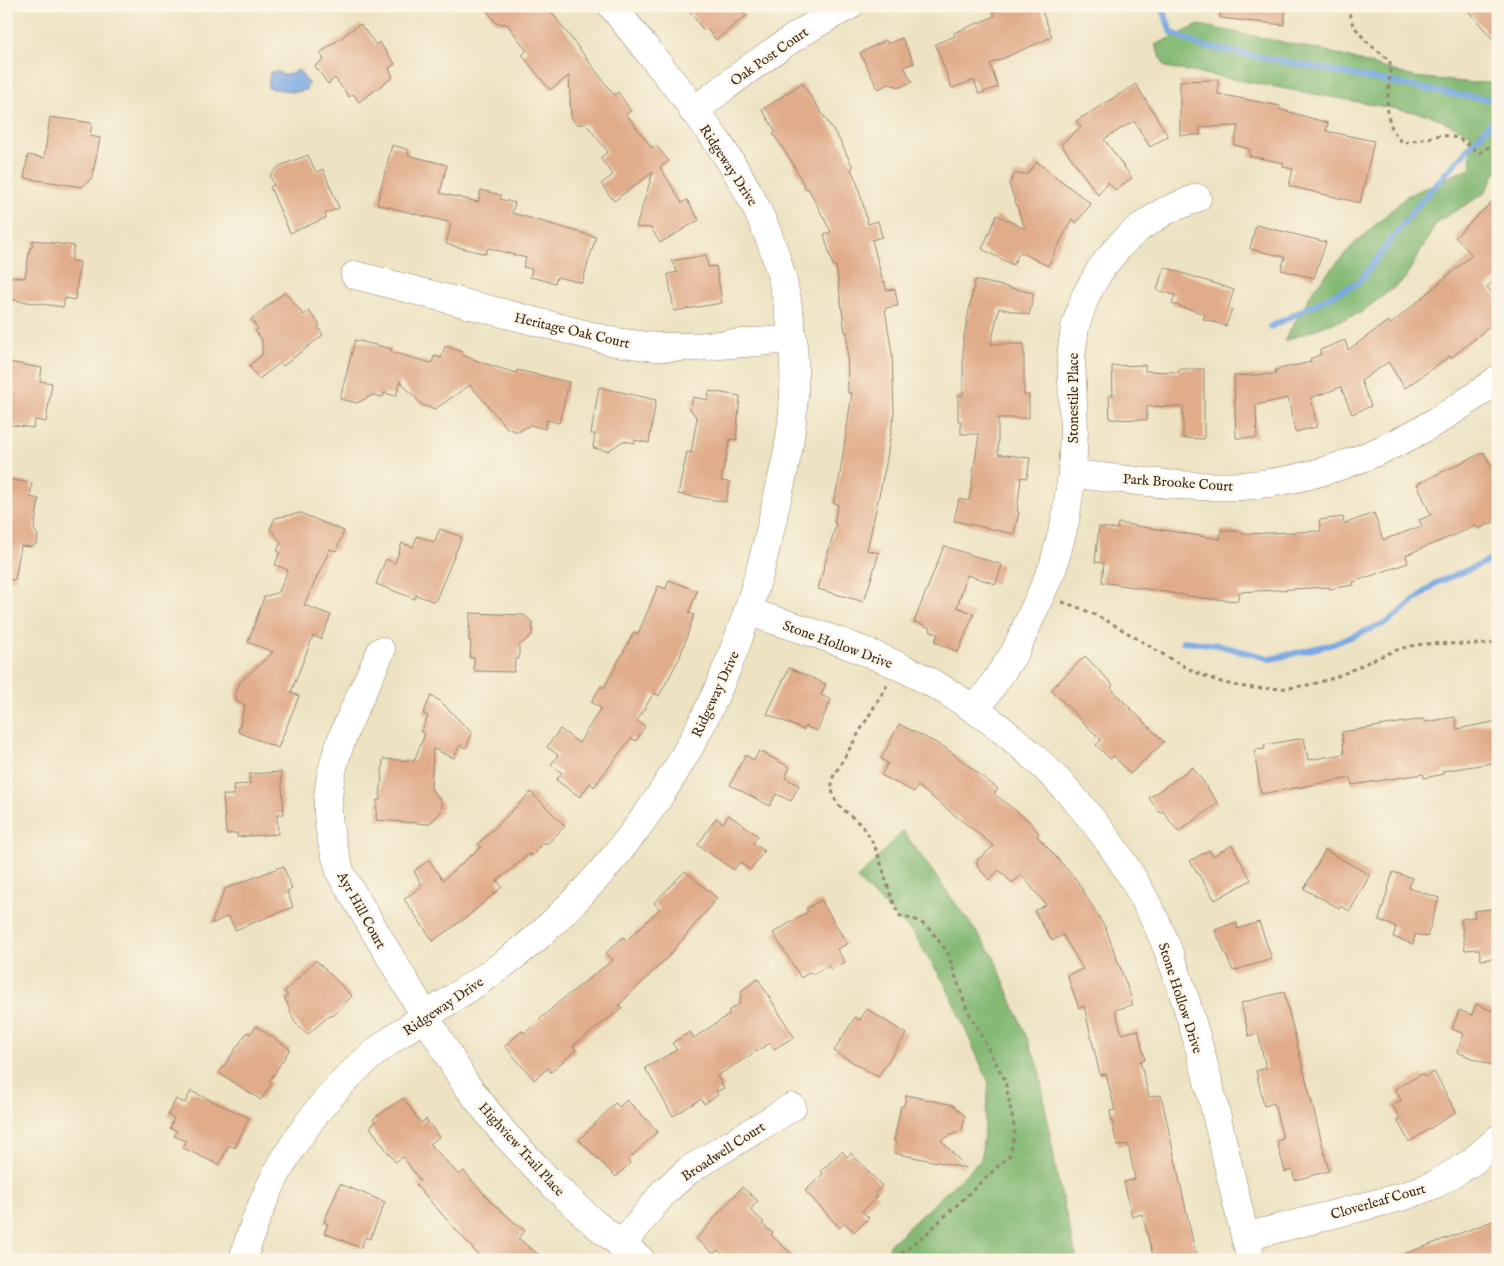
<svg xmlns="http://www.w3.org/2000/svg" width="1504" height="1266" viewBox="0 0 1504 1266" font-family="'IM FELL English',serif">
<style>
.forest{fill:#85ba76;stroke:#60724a}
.water{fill:#78a7e2;stroke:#5a6880}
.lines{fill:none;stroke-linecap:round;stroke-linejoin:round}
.stream{stroke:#78a7e2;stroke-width:6}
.building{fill:#e0ac8a}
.minor-casing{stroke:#948670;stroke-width:29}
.path{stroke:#948670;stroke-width:3;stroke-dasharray:4 4;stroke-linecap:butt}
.minor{stroke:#fff;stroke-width:28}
.labels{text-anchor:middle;stroke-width:4;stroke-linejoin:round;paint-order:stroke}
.street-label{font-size:14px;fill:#3b2a1e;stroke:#fcf5e5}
</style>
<rect width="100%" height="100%" fill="#fcf5e5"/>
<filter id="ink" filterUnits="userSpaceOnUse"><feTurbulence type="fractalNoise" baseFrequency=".02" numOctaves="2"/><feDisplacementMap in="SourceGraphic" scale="10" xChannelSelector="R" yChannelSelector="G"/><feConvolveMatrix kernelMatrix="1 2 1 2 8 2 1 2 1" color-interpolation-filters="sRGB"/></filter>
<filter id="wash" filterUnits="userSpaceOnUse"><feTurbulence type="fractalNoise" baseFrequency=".0096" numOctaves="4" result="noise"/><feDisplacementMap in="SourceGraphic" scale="20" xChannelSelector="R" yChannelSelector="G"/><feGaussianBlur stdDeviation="1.12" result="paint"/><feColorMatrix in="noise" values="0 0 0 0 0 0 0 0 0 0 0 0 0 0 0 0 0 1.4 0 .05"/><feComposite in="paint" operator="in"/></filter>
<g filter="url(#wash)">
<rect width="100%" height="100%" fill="#ede3c3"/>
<path class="forest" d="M1199,25L1326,51L1414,77L1474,83L1498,82V168L1485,193L1437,222L1404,280L1360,313L1284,341L1314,289L1350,248L1407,196L1471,167L1470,134L1430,115L1165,67L1155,45Z
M903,831L993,955L1038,1065L1058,1181L1077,1260H893L888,1246L981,1160L989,1083L946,986L913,933L857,879Z"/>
<path class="water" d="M299,70L309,85L306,87L307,90L294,92L268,88L270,72H280V74L287,75Z"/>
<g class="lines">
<path class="stream" d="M1162,6L1171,32L1198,45L1462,96L1498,100
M1270,327L1359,282L1421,201L1498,115
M1183,641L1218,645L1271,659L1333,644L1388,622L1436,583L1489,561L1498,560"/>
</g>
<g id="blocks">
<path class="building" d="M484,6H547L614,95L618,92L631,111L626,114L652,148L656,145L669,161L660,167L682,203L687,200L699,220L660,243L651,228L636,227L653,172L614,201L601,184L613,175L600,158L608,152L586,124H576L571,117L569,76L550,90L522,55L527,51L507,24L496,23Z
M686,6H739L746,16L716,40L706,28L703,30Z
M1008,6H1040L1052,37L990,64L998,87L979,94L974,80L952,88L935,44L955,36L954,33L995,16L993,12Z
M1221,6H1286L1284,25L1220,18Z
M1464,6H1498V45Z
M360,24L376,45L379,42L395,64L389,68L393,77L359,102L353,94L349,97L335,78L328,84L315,66L324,59L320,53Z
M902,38L914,63L904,67L912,82L900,87L889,84L878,89L860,53L886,40L888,44Z
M1218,80V94L1280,106L1279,109L1328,123L1326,131L1374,141L1360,203L1289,186L1293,169L1283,167L1284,163L1249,156L1250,149L1234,145L1238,126L1200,127V135H1180V81Z
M802,83L839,139L853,167L851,170L857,182L868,224L878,221L882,237L872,240L883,282L885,281L886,290L895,289L898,306L885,308L892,354L894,413L886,464L867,550L879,553L864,602L818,589L836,524L834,523L838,504L833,503L839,480L852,393H848L847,332H845L836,266H833L824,234L831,232L808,188L806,189L792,162L773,134L776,132L762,110Z
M1136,84L1168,136L1150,147L1134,121L1104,139L1132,178L1115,190L1108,182L1098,195L1061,144L1081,127L1076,121Z
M50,117L92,123L90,136L100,138L92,178L82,187L24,178L28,155L44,158Z
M392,145L409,150L408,155L447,165L440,193L478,202L481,190L501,195L500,199L515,203L512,213L596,237L582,283L557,277L555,283L530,277L532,269L523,267L526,258L488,248L486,254L446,244L451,223L377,204Z
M308,155L316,172L323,169L339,208L325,214L326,218L290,233L270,187L274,185L270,176L279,166Z
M1037,162L1091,204L1076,223L1072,219L1048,266L1020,252L1013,265L982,249L997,215L1025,229L1009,184L1015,174H1027Z
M1498,196V277L1487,287L1498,299V318L1477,337L1451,358L1450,356L1405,388L1388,362L1361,381L1371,406L1352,414L1341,387L1311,398L1317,427L1295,432L1288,398L1256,405L1257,438H1236L1234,376L1276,374L1275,370L1311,362L1310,359L1321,354L1320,350L1345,340L1348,350L1388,321L1391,324L1472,255L1455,237Z
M1256,225L1326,242L1314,278L1281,270L1285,257L1250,249Z
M33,240L74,246L71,261L80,262L75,300L65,298L63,307L6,299V276L25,278L30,247L32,248Z
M706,255L708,267L716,266L722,303L674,311L668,274L678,272L671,261Z
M1164,267L1234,290L1228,308L1232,309L1226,326L1203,319L1205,314L1172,304L1175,295L1157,290Z
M975,280L1034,293L1029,315L999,308L991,344H1024V395H1029V418H998V454L1030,458L1027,478L1021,477L1017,512H1019L1014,534L954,521L959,499L969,501L979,434H961V421H958V395H963V341Z
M285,292L304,315L309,311L320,325L318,327L323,335L283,366L280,363L259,379L249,366L262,355V340L255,331L258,329L251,319Z
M355,340L392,349L391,352L432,363L434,356L441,358L445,346L463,352L462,355L480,362L516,373L517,370L569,382L559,423L547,420L545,429L530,425L518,432L507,428L470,385L435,409L422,405L400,381L396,396L384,393L383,397L373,395L357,403L340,399Z
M8,362L42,368L40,381L52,383L46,422L35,420L33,428L6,424Z
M1145,365V371L1179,372V369H1204V439L1183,438V407L1147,406V420L1110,419L1109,395H1113L1112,366Z
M599,387L656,400L649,443L635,440V443L623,441L608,451L593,448L595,434H591Z
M709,391L740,396L736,440L730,439L721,481L730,482L726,502L678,494L687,452L691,453L697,418L690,409L693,397L708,400Z
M1484,452L1498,480V520L1478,529L1476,526L1406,555L1408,563L1353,582L1354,585L1329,589V587L1239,592L1238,601L1202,598L1102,582L1104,563L1095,562L1099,527L1117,529L1118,523L1220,539L1221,530L1244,532L1243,534L1321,531L1319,520L1343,517L1344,524L1374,513L1383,540L1422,526L1419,520L1431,515L1417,484Z
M6,479L32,483L30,497L39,499L34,530L38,535L37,543L32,547L21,546L15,580L6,579Z
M300,513L344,531L336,551L330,549L304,605L331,615L321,639L313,636L291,692L299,696L278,748L238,732L245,705L237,702L235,695L240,682L273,652L248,642L264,597L279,592L288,570L275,565L280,552L277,551L281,542L270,529L275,518Z
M440,529L462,537L435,602L416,595L415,599L376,584L386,559L395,563L402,543L413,547L417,536L434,542Z
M944,546L1002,565L996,584L967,575L957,607L974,614L958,652L935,642L938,634L930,631L931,628L914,622Z
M669,580L697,591L689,613L694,615L680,657L659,696L654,693L637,721L645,726L636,741L631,738L594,787L590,783L580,797L556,780L562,773L551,765L558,755L547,747L560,729L579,743L601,708L591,702L601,686L604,688L634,632L638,634L658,586L666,589Z
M470,613L524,615L533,623L532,635L519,646V659H515L514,672L474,671V658H470L471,641H469Z
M1085,656L1113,685L1111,688L1119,697L1164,742L1130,774L1114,756L1110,759L1096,745L1101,740L1051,690Z
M789,668L826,684L821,695L831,700L817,731L805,726L804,730L767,714Z
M431,696L440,701L472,733L466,748L460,745L454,758L433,749L431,788L442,803L441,812L429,824L376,820L377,800H380L383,759L414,761L425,734L421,732L428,716L423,714Z
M1455,717L1457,729L1498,721V762L1443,771V774L1424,778L1423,774L1352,785L1351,778L1261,794L1254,750L1265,749L1264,745L1304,738L1308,760L1344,754L1342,732L1424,719L1425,722Z
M899,724L946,748L998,789L994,794L1029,821L1039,833L1037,836L1076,879L1106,929L1132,1000V1005L1115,1010L1122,1034L1138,1030L1145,1060L1140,1061L1149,1097L1161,1095L1197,1260H1154L1142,1214L1132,1217L1124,1182L1135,1179L1128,1144L1117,1146L1110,1111L1115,1110L1106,1074L1100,1075L1084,1006L1079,1008L1067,975L1083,969L1063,935L1052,941L1034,911L1046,905L1022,875L1012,883L999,870L989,880L978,867L977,860L994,846L918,786L914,792L881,775L888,763L881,759Z
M759,751L790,767L785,778L799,785L791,801L776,794L770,806L730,785L745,755L754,760Z
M1193,767L1218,803L1178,832L1163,811L1160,813L1149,798Z
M281,772L284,814H277L278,834L237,837V833L226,834L223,795H234L233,785L250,784L249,774Z
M531,792L565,826L547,844L545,842L531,856L529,854L497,881L502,887L467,917L433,941L404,899L422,886L414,871L429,860L443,880L481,847L478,844Z
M729,815L758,836L753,843L764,851L750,870L740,862L734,870L698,845L716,818L723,823Z
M1232,845L1251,880L1215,900L1190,861L1209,850L1213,856Z
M1325,850L1370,875L1350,911L1340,906L1339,908L1304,889Z
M283,866L292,889L287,891L293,907L235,930L229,916L211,924L225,889Z
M685,871L717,898L668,957L619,1005L622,1008L573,1046L576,1050L551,1072L548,1068L534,1080L505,1046L522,1031L525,1033L559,1002L613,960L606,953L623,937L627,940L660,909L654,903Z
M1393,872L1412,878L1409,888L1439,898L1427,937L1415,934L1413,944L1393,937L1396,927L1379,920Z
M821,900L847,944L837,949L845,962L831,970L828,965L812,975L810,972L801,978L773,933L808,912L806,909Z
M1498,908V958L1481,960L1479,949L1465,950L1461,919L1475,917L1474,911Z
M1236,922L1238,929L1259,922L1272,959L1233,971L1215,930Z
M316,960L352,996L333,1016L331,1014L307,1035L294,1021L285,998L288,995L284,992Z
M758,979L794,1037L774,1049L770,1043L717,1076L724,1088L716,1092L718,1095L704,1104L701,1099L673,1116L645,1068L677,1050L672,1043L690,1032L694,1038L730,1014L728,1011L739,1004L742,990Z
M1284,992L1329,1171L1295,1180L1292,1170L1285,1172L1277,1141L1283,1139L1274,1103L1264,1106L1256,1071L1266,1068L1258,1033L1249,1036L1241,1003Z
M1476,1004L1498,1013V1068L1457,1052L1464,1034L1452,1029L1459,1010L1472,1015Z
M867,1009L906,1034L878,1077L834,1051L855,1017L860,1020Z
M256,1026L290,1049L269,1082L272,1083L261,1100L219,1073L247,1032L250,1034Z
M1434,1072L1456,1112L1409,1142L1397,1120L1400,1119L1392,1105L1401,1100L1395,1089L1422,1074L1424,1077Z
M191,1091L249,1118L235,1148L229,1145L219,1165L183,1148L186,1141L174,1136L177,1131L170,1128L174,1118L168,1115L176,1099L185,1103Z
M906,1095L953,1105L965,1116L962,1130L941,1140L966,1168L894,1153L896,1142L894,1141L901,1106H904Z
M403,1098L421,1123L426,1119L439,1137L430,1144L459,1175L464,1171L492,1203L525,1231L518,1238L545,1260H483L416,1185L420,1181L403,1157L395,1162L370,1127L376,1122L373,1119Z
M627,1100L658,1131L628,1160L630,1163L616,1177L579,1140L615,1103L619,1107Z
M842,1151L847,1157L851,1153L882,1186L874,1193L878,1196L862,1211L869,1218L854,1232L845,1223L840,1228L805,1191L823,1174L821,1171Z
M340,1184L385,1202L370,1239L365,1237L361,1248L324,1233L328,1224L324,1222Z
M742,1187L758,1201L750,1210L764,1222L762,1224L773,1233L771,1235L798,1260H729L718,1250L714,1254L696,1239Z
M1498,1219V1260H1394V1258Z"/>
</g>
</g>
<g filter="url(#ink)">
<use href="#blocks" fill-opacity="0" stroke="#948670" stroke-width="1"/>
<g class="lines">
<g class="minor-casing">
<path id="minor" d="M693,111C744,73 792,34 849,6
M355,275L615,342L656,347H695L793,339
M1072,474C1128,479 1186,489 1242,486C1337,479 1424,436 1498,379
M749,612C804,630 860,646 911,672C1031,732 1131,842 1175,969C1208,1063 1226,1163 1251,1260
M381,651C359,702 325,757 328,814C329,835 335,854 341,874L465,1083L503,1132L548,1180L594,1223L641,1260
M976,710L1015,652L1053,567L1065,522L1072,474L1074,430L1071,357L1075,327L1085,297L1100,270L1119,246L1139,228L1165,211L1197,198
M1245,1237L1405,1196L1436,1184L1472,1162L1498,1139
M621,1246L664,1192L689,1170L792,1107
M243,1260C266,1174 316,1097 387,1043C435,1007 489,979 535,939C669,819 740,678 776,504C781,482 787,460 790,437C799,375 794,310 774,251C743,158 671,82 612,6"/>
</g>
<path class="path" d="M1347,6L1353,25L1366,41L1390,61C1392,92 1377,118 1403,143L1441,135L1458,138L1480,153L1498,141
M1062,602C1118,618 1162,662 1218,681C1253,692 1294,691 1330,679C1356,670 1380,654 1407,647C1437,639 1468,648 1498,642
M887,685L833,777C827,809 852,810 867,833C884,858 885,890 900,916L914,919L927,926L947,951L966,1007L1005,1080L1015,1131L1010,1155L928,1232L893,1260"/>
<use href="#minor" class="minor"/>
</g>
</g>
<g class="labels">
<g class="street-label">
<text transform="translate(769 56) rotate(-35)" y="5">Oak Post Court</text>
<text transform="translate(729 165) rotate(57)" y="5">Ridgeway Drive</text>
<text transform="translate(572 330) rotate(13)" y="5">Heritage Oak Court</text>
<text transform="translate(1073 398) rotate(-90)" y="5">Stonestile Place</text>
<text transform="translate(1178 482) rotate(4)" y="5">Park Brooke Court</text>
<text transform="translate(838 644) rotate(20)" y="5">Stone Hollow Drive</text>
<text transform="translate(715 694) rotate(-65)" y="5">Ridgeway Drive</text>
<text transform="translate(362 910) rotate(61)" y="5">Ayr Hill Court</text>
<text transform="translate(1181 998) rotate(72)" y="5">Stone Hollow Drive</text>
<text transform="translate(443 1006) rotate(-34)" y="5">Ridgeway Drive</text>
<text transform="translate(522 1149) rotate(48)" y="5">Highview Trail Place</text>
<text transform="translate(723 1151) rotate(-33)" y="5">Broadwell Court</text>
<text transform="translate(1378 1201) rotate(-16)" y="5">Cloverleaf Court</text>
</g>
</g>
<rect width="1504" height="1266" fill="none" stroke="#fcf5e5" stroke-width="25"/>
</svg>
